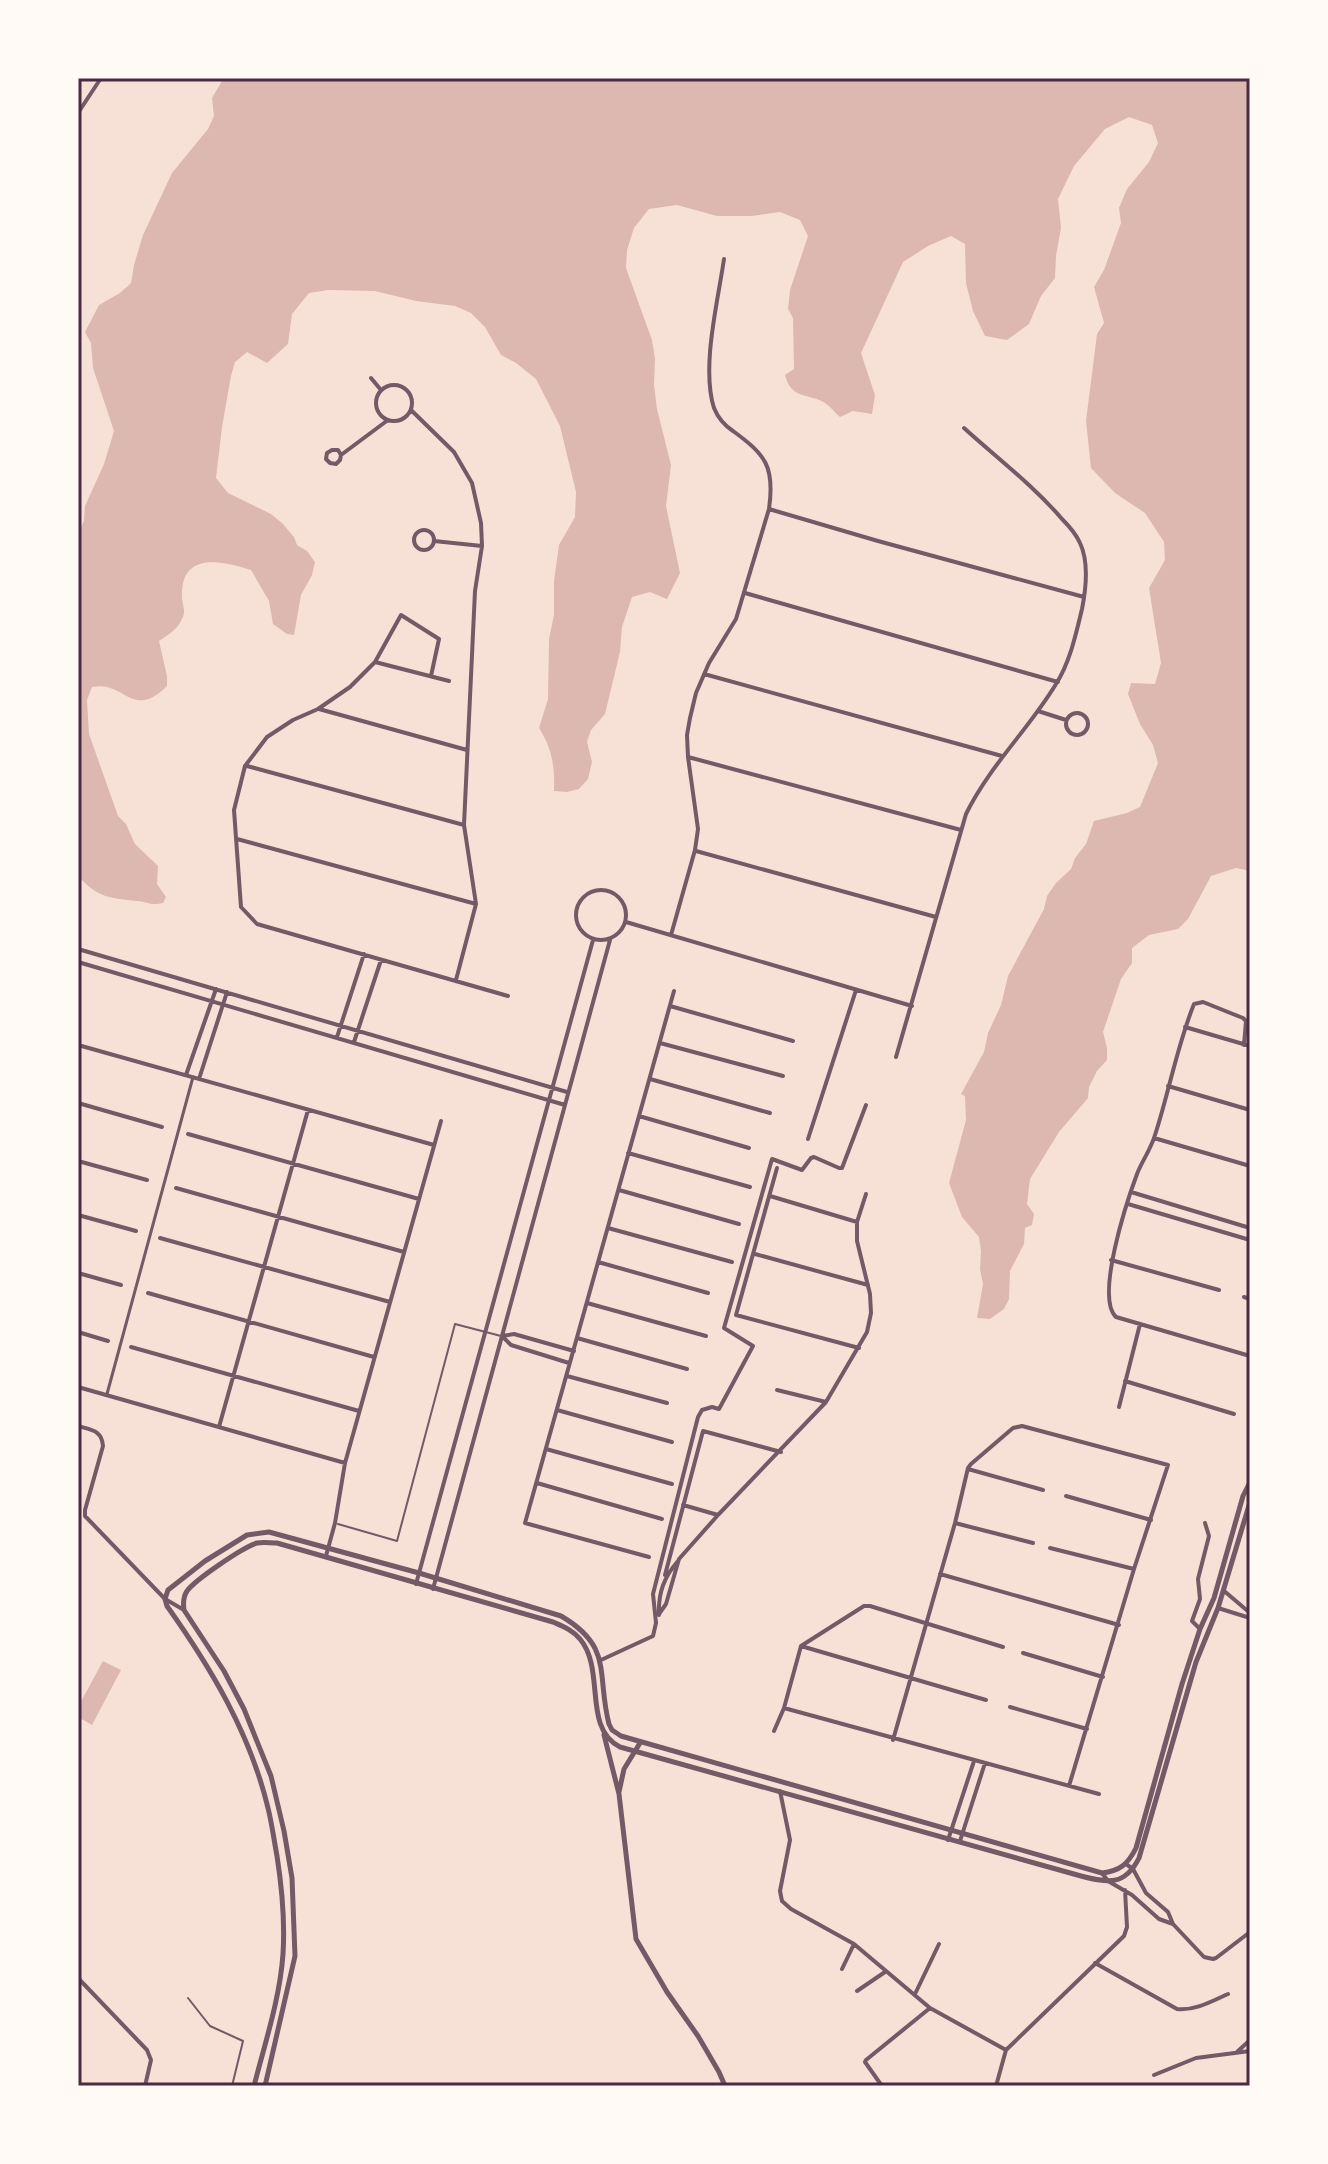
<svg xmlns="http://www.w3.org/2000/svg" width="1328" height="2164" viewBox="0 0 1328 2164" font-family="'Noto Sans',sans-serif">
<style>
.water{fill:#dcb8b0}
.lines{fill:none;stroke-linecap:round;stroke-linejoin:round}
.service{stroke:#755966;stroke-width:2}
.pedestrian{stroke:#755966;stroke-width:3}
.minor{stroke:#755966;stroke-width:4}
.tertiary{stroke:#755966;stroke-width:5}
.neatline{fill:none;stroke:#4a2c40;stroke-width:3}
</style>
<rect width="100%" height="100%" fill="#f7e1d7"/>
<path class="water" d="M222,78H1250V871L1236,868L1211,876L1188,919L1178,929L1149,935L1132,948V963L1121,979L1103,1032L1107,1048V1060L1097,1071L1089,1087L1088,1098L1059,1132L1030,1179L1027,1204L1034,1214L1032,1225L1025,1228L1024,1244L1010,1271L1009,1299L1004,1309L990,1319L977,1318L983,1284L980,1269L981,1251L979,1237L962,1217L949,1183L966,1120L965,1096L961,1094L984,1052L988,1033L1001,1005L1008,976L1044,909L1047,896L1056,883L1071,869L1075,858L1086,844L1094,821L1127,813L1140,807L1158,763L1153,745L1140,724L1128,694L1131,683L1155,684L1161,663L1149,588L1165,560L1164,542L1145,513L1115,493L1091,468L1086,421L1097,334L1104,323L1094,287L1104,270L1121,223L1119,208L1127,189L1149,162L1158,143L1152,125L1129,117L1105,129L1074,166L1058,199L1061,228L1056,256L1055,278L1041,296L1029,324L1007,340L985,336L973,311L966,283L965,244L951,236L928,246L903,262L861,353L875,395L872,414L853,411L840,417C835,413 831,407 825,403C809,393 791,400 785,375L794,369L793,318L788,309L790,290L808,236L800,220L780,212L752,216H717L677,205L649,209L634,228L627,250L626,268L652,340L655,359L654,385L657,409L671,465L666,506L680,573L667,599L650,592L632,597L622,627L620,652L605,714L591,730L587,742L592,762L588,779L579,789L567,792L554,791C555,767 552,748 539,728L548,699L549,639L554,615V581L559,545L575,517L576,492L560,426L536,379L516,363L501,355L485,327L471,313L455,306L416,301L375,291L328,290L309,293L292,314L288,344L267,363L247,352L235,362L231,376L222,427L216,478L228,493L271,514L282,523L294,537L297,545L307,551L315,562L312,575L301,595L294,635L287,634L273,624L269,601L251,570C224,561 182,551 182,594C181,603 187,610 182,619C178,629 168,635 159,641L167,676V686C132,721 125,680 92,687L87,700L89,734L118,816L126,824L135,844L158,866L157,884L166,897L163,903C150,906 149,902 137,901C110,898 98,898 78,876V533L84,521L85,506L104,464L114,431L93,368L91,343L85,332L99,305L120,293L131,283L134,265L143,235L172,173L208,129L214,116L212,98L222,81Z
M103,1661L121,1670L92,1725L78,1717V1707Z"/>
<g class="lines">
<path class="service" d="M338,1524L397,1541L455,1324L501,1336
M188,1998L210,2026L243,2041L232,2086"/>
<path class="pedestrian" d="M107,1394L193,1077"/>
<path class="minor" d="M78,113L101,78
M371,378L381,390
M376 403a18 18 0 1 1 36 0a18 18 0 1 1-36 0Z
M411,410L454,452L472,483L481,523L482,546L475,591L464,825L476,904L456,980
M341,455L338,450H332L327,453L326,459L330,463L336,464L340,460L341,455L388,420
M769,509L878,541L1084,597
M414 540a10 10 0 1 1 20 0a10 10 0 1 1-20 0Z
M434,541L482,546
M745,593L1058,682
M375,662L401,615L439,639L431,676
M704,674L1002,756
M449,681L375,662L350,687L318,709L293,720L267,737L245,766L234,810L241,907L257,924L508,996
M319,709L467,750
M1038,711L1066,720
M1066 724a11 11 0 1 1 22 0a11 11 0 1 1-22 0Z
M688,757L961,830
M247,766L464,825
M237,839L476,904
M696,851L936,917
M576 915a25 25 0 1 1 50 0a25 25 0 1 1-50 0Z
M626,922L912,1006
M671,935L695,850L698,829L688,757L687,735L690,718L696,693L709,663L736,619L769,509C775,467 766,455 733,431C724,425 718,418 714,408C701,367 718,301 724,259
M78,949L567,1092
M78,962L565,1105
M670,1006L793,1041
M1185,1027L1250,1046
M337,1037L364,954
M354,1042L381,960
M660,1043L783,1076
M78,1045L434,1145
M1244,1045L1246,1021L1243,1018L1203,1002L1194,1004C1177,1046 1169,1092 1155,1135C1151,1149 1142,1161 1137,1174C1127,1201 1095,1297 1116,1317L1250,1356
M896,1057L966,814C990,765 1029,729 1056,684C1070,662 1076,634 1082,609C1086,589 1089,562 1080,543C1076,534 1069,526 1062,519C1033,485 997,458 964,428
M186,1075L216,989
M199,1079L227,992
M650,1079L770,1113
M1168,1086L1250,1110
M78,1103L162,1127
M639,1116L749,1148
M188,1134L419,1199
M1154,1138L1250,1166
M808,1139L856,990
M628,1153L750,1187
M78,1161L147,1180
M777,1168L736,1315L859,1348
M176,1188L404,1252
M619,1190L739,1224
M1131,1192L1250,1228
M770,1196L857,1222
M1128,1204L1250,1240
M78,1215L136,1231
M608,1228L732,1262
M160,1238L390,1302
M755,1254L868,1285
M1111,1260L1219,1290
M598,1262L708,1293
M78,1273L121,1285
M148,1293L374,1357
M1244,1297L1250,1299
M587,1303L706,1336
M78,1332L108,1341
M502,1336L511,1345L569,1363
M502,1336L514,1334L574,1351
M577,1338L687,1369
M131,1347L359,1411
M567,1376L667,1403
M1125,1381L1234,1414
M78,1387L345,1463
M777,1390L826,1402
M1119,1407L1140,1324
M557,1410L672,1442
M78,1426C91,1430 102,1430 103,1446L85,1510V1516L165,1599L184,1610
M219,1427L308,1110
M546,1449L672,1484
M968,1469L1043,1490
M537,1483L662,1519
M1066,1496L1151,1520
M683,1505L718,1515
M955,1523L1033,1543
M1050,1548L1134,1569
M326,1556L335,1523L345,1463L441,1121
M649,1557L525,1523L674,991
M940,1574L1119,1625
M665,1575L703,1431L781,1452
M416,1584L593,940
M433,1589L610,940
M1223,1590L1250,1613
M1218,1608L1250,1618
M659,1614L666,1604L679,1559L718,1515L826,1402L867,1332L871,1313L870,1294L857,1241V1222L866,1194
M659,1615C658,1593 664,1577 678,1561
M656,1623L653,1594L698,1417L702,1410L712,1407L719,1409L753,1346L724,1328L772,1159L802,1170L811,1158L814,1157L839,1168H842L866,1105
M1200,1629L1192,1621L1200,1599L1198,1579L1209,1536L1205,1523
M801,1646L986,1700
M1023,1653L1103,1677
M601,1660L653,1636L656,1623
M1010,1707L1087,1729
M784,1708L1099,1794
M774,1731L784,1708L801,1646L864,1606H870L1003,1647
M893,1740L955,1523L968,1468L971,1464L1013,1428L1022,1426L1168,1465L1134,1569L1069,1786
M780,1791L790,1840L780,1891L782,1901L791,1909L854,1944L930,2008L1006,2050L996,2086
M948,1840L974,1761
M960,1841L985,1763
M1126,1864L1133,1869L1146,1893L1168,1912L1173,1924L1204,1957L1213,1959L1216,1958L1250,1932
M1102,1873L1108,1881L1132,1895L1159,1919L1173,1924
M1095,1963L1177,2009C1195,2011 1212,2001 1228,1994
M842,1969L854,1944
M78,1978L147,2050L151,2060L145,2086
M857,1991L885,1972
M915,1994L939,1944
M1006,2050L1124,1936L1127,1927L1125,1890
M1237,2052L1250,2040
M1154,2075L1196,2058L1250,2051
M882,2086L865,2062L866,2060L930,2008"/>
<path class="tertiary" d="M604,1735L619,1794L636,1939L667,1992L698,2036L719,2072L725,2086
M619,1792L624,1769L640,1743
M254,2086C265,2043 280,1998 283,1954C285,1922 282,1888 277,1856C274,1840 272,1824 268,1808C250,1733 211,1668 167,1606L165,1599L168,1590L205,1561L247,1535L269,1532L419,1573L561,1616C614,1647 596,1674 609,1724L612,1730L621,1736L1102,1873C1120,1871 1128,1864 1136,1848L1182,1684L1200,1629L1214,1598L1243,1496L1250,1482
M265,2086L295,1956L292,1878L284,1831L271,1776L244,1709L224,1671L184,1610C183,1603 183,1597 187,1591C195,1580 243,1547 257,1543C264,1542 270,1543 277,1543L553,1622C562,1626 573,1630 580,1639C606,1670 582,1728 620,1747L1081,1876C1108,1883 1125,1886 1139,1858L1196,1662L1218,1608L1250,1502"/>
</g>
<rect width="1328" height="2164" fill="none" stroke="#fffaf5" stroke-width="160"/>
<rect x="80" y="80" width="1168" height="2004" class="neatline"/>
</svg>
